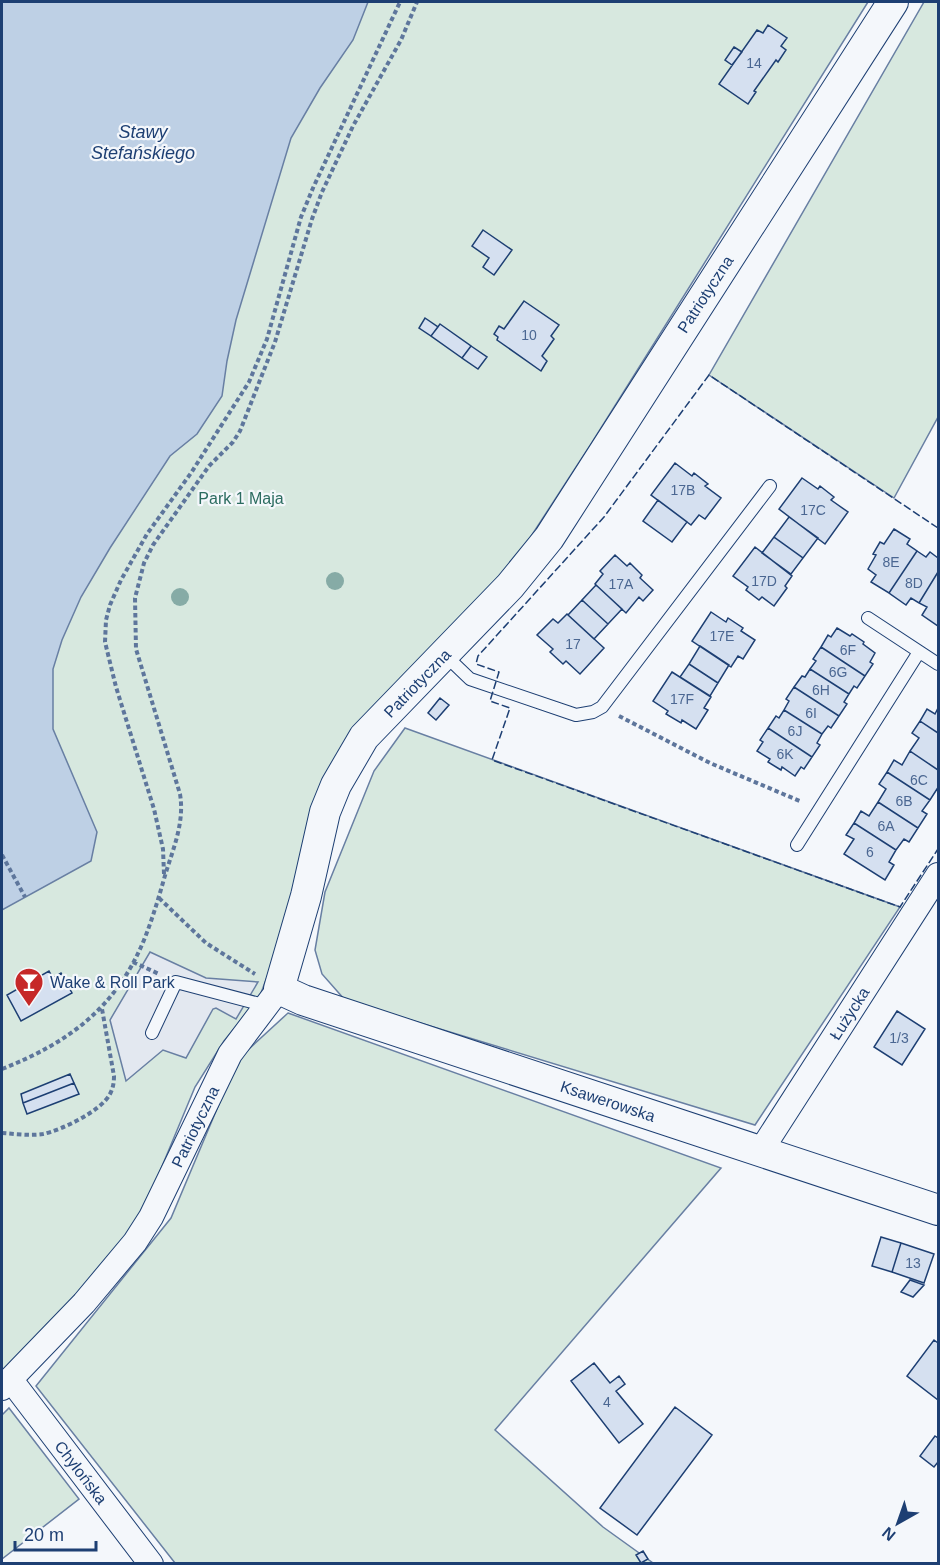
<svg xmlns="http://www.w3.org/2000/svg" width="940" height="1565" viewBox="0 0 940 1565" font-family="Arial,sans-serif">
<style>
.green{fill:#d7e8df;stroke:#687fa3;stroke-width:1.5}
.parking{fill:#e3e8f0;stroke:#687fa3;stroke-width:1.5}
.water{fill:#bed0e5;stroke:#687fa3;stroke-width:1.5}
.building{fill:#d5e0f0;stroke:#1d3f73;stroke-width:1.5}
.lines{fill:none;stroke-linecap:round;stroke-linejoin:round}
.service-casing{stroke:#1d3f73;stroke-width:14}
.minor-casing{stroke:#1d3f73;stroke-width:26}
.tertiary-casing{stroke:#1d3f73;stroke-width:32}
.path{stroke:#5e769c;stroke-width:4;stroke-dasharray:4.5 3;stroke-linecap:butt}
.service{stroke:#f4f7fb;stroke-width:12}
.minor{stroke:#f4f7fb;stroke-width:24}
.tertiary{stroke:#f4f7fb;stroke-width:30}
.fence{stroke:#1d3f73;stroke-width:1.5;stroke-dasharray:8 3;stroke-linecap:butt}
.tree{fill:#86aba6}
.labels{text-anchor:middle;stroke-width:4.5;stroke-linejoin:round;paint-order:stroke}
.number-label{font-size:14px;fill:#4b6792}
.street-label{font-size:16px;fill:#1d3f73;stroke:#f4f7fb}
.park-label{font-size:16px;fill:#2c6c60;stroke:#f4f7fb}
.poi-label{font-size:16px;fill:#1d3f73;stroke:#f4f7fb;text-anchor:start}
.water-label{font-size:18px;font-style:italic;fill:#1d3f73;stroke:#f4f7fb}
</style>
<rect width="100%" height="100%" fill="#f4f7fb"/>
<path class="green" d="M2,2H868L591,444L513,564L360,720L296,902L259,998L224,1041L195,1087L138,1224L2,1378Z
M924,2H938V417L894,498L709,375Z
M405,728L900,907L755,1125L345,1000L322,974L315,950L325,892L374,771Z
M288,1013L721,1168L495,1430L603,1527L653,1563H175L36,1386L171,1218L238,1059Z
M9,1408L79,1499L2,1559V1415Z"/>
<path class="parking" d="M150,952L206,978L258,982L236,1019L216,1008L213,1009L186,1058L163,1050L126,1081L110,1020Z"/>
<path class="water" d="M2,2H368L353,40L320,88L291,138L236,320L227,361L222,396L197,434L170,456L110,548L81,597L62,640L53,669V729L97,832L91,861L2,910Z"/>
<path class="building" d="M768,25L787,38L781,46L786,50L778,62L776,60L754,91L756,92L748,104L719,84L757,30L763,33Z
M734,47L742,52L732,65L725,60Z
M483,230L512,250L494,275L483,267L489,258L472,246Z
M524,301L559,325L551,336L554,339L542,356L547,361L541,371L497,340L498,337L494,334L499,326L504,329Z
M425,318L438,327L431,336L419,328Z
M440,324L471,346L462,358L431,336Z
M471,346L487,357L478,369L462,358Z
M675,463L692,476L694,473L708,484L705,486L721,498L705,519L699,515L691,525L651,495Z
M802,478L818,489L820,486L834,497L831,500L848,512L825,544L779,509Z
M658,500L687,522L672,542L643,521Z
M789,517L818,538L803,558L774,537Z
M894,529L910,539L907,544L917,551L889,593L871,582L876,575L868,569L876,555L873,554L880,542L884,544Z
M774,537L803,558L791,574L762,553Z
M755,547L792,576L785,586L787,588L774,606L762,597L759,600L746,590L748,587L733,576Z
M917,551L926,557L930,552L938,558V572L919,603L911,598L906,605L889,593Z
M615,555L627,566L630,563L642,575L640,578L653,590L643,601L639,597L626,613L595,584L603,574L600,571Z
M938,572V626L922,615L927,607L919,603Z
M596,585L622,609L608,624L582,600Z
M582,600L608,624L594,639L568,615Z
M711,612L726,622L728,618L743,628L741,631L755,640L743,659L738,656L731,667L692,641Z
M567,614L604,648L580,674L566,661L563,664L550,652L553,649L537,635L553,619L558,623Z
M837,628L850,636L852,634L864,642L863,644L875,653L870,662L873,664L865,676L821,647L828,635L831,637Z
M700,646L729,665L718,683L689,664Z
M821,647L865,676L857,688L854,686L849,694L810,669L816,661L813,659Z
M689,664L718,683L710,696L680,677Z
M810,669L849,694L844,702L847,704L839,716L794,687L802,676L805,677Z
M672,672L711,697L704,708L708,710L696,729L682,720L681,723L666,714L668,711L653,701Z
M794,687L839,716L831,728L828,726L822,734L784,710L789,701L786,699Z
M440,698L449,705L436,720L428,713Z
M938,708V733L920,721L927,709L935,714Z
M784,710L822,734L817,743L820,745L812,757L768,728L776,716L779,718Z
M920,721L938,733V770L910,751L919,738L912,733Z
M768,728L812,757L804,769L801,767L795,776L782,767L781,770L768,762L770,759L757,751L763,742L760,740Z
M910,751L938,770V790L937,789L930,800L887,772L894,760L902,765Z
M887,772L930,800L922,811L927,814L918,828L878,802L886,789L879,784Z
M878,802L918,828L909,842L904,839L896,850L854,823L861,811L869,816Z
M854,823L896,850L889,862L894,865L885,880L844,854L854,839L846,835Z
M49,971L53,978L61,973L72,993L21,1021L7,995Z
M897,1011L925,1029L902,1065L874,1047Z
M70,1074L74,1083L23,1103L21,1094Z
M74,1083L79,1094L27,1114L23,1103Z
M881,1237L901,1243L892,1272L872,1266Z
M901,1243L934,1254L924,1283L892,1272Z
M910,1280L924,1285L913,1297L901,1292Z
M934,1340L938,1343V1400L907,1376Z
M594,1363L610,1383L619,1376L625,1384L616,1391L643,1424L619,1443L571,1381Z
M675,1407L712,1435L637,1535L600,1508Z
M935,1436L938,1438V1462L934,1467L920,1456Z
M643,1551L648,1559L641,1563L636,1555Z"/>
<g class="lines">
<g class="service-casing">
<path id="service" d="M868,618L938,664
M445,655L470,679L576,715L593,712L602,707L770,486
M797,845L919,652
M152,1033L176,982L267,1006"/>
</g>
<g class="minor-casing">
<g id="minor">
<path id="s1" d="M760,1152L938,875"/>
<path id="s2" d="M11,1380L151,1564"/>
<path id="s3" d="M2,1388L84,1303L135,1242L151,1217L230,1054L279,989"/>
</g>
</g>
<g class="tertiary-casing">
<g id="tertiary">
<path id="s4" d="M893,2L549,538L510,586L364,737L336,785L325,812L306,896L279,989L303,1000L938,1210"/>
</g>
</g>
<path class="path" d="M619,716L710,763L802,802
M2,855L25,897
M164,874L163,849L154,809L116,687L105,642L106,620L110,605L121,580L147,534L191,473L249,382L267,339L301,217L313,188L400,2
M159,898L206,943L255,974
M133,962L159,974
M2,1069C68,1043 116,1008 144,940C152,920 158,900 164,879C172,851 185,824 180,794L136,649L135,598L144,563L153,545L209,466L233,442L240,431L275,342L312,219L322,192L353,126L401,40L417,2
M2,1133C15,1134 30,1136 43,1134C62,1130 101,1111 110,1094C113,1088 114,1083 114,1076L102,1009"/>
<use href="#service" class="service"/>
<use href="#minor" class="minor"/>
<use href="#tertiary" class="tertiary"/>
<path class="fence" d="M938,528L709,375L604,517L478,656L476,664L499,672L490,701L510,708L492,760L900,907L938,849"/>
</g>
<g class="tree">
<circle cx="335" cy="581" r="9"/>
<circle cx="180" cy="597" r="9"/>
</g>
<defs>
<g id="bar-pin" transform="scale(1.5)"><path d="M0 17L-7.5 6A9.5 9.5 0 1 1 7.5 6Z" fill="#c62828" stroke="#f4f7fb"/><path d="M-6-5H6L.8 .8V4.5H3.5V6h-7V4.5H-.8V.8Z" fill="#fff"/></g>
</defs>
<g fill-rule="evenodd">
<use href="#bar-pin" x="29" y="982"/>
</g>
<g class="labels">
<g class="number-label">
<text x="754" y="68">14</text>
<text x="529" y="340">10</text>
<text x="683" y="495">17B</text>
<text x="813" y="515">17C</text>
<text x="891" y="567">8E</text>
<text x="764" y="586">17D</text>
<text x="914" y="588">8D</text>
<text x="621" y="589">17A</text>
<text x="722" y="641">17E</text>
<text x="573" y="649">17</text>
<text x="848" y="655">6F</text>
<text x="838" y="677">6G</text>
<text x="821" y="695">6H</text>
<text x="682" y="704">17F</text>
<text x="811" y="718">6I</text>
<text x="795" y="736">6J</text>
<text x="785" y="759">6K</text>
<text x="919" y="785">6C</text>
<text x="904" y="806">6B</text>
<text x="886" y="831">6A</text>
<text x="870" y="857">6</text>
<text x="899" y="1043">1/3</text>
<text x="913" y="1268">13</text>
<text x="607" y="1407">4</text>
</g>
<g class="street-label">
<text transform="translate(705 294) rotate(-57)" y="6">Patriotyczna</text>
<text transform="translate(417 683) rotate(-46)" y="6">Patriotyczna</text>
<text dy="6" stroke="none"><textPath href="#s1" startOffset="165">Łużycka</textPath></text>
<text dy="6" stroke="none"><textPath href="#s4" startOffset="1524">Ksawerowska</textPath></text>
<text dy="6" stroke="none"><textPath href="#s3" startOffset="328">Patriotyczna</textPath></text>
<text dy="6" stroke="none"><textPath href="#s2" startOffset="116">Chylońska</textPath></text>
</g>
<g class="park-label">
<text x="241" y="504">Park 1 Maja</text>
</g>
<g class="poi-label">
<text x="50" y="988">Wake &amp; Roll Park</text>
</g>
<g class="water-label">
<text x="143" y="138">Stawy<tspan x="143" dy="21">Stefańskiego</tspan></text>
</g>
</g>
<rect width="940" height="1565" fill="none" stroke="#1d3f73" stroke-width="6"/>
<g transform="translate(898 1523) rotate(220)" stroke="#f4f7fb" stroke-width="4.5" paint-order="stroke">
<path d="M0-4.5L10 22L0 15L-10 22Z" fill="#1d3f73"/>
<text y="-9" font-size="16" font-weight="bold" text-anchor="middle" fill="#1d3f73">N</text>
</g>
<path d="M15 1541v9h81v-9" fill="none" stroke="#1d3f73" stroke-width="3"/>
<text x="24" y="1541" font-size="18" fill="#1d3f73" stroke="#f4f7fb" stroke-width="4.5" paint-order="stroke">20 m</text>
</svg>
